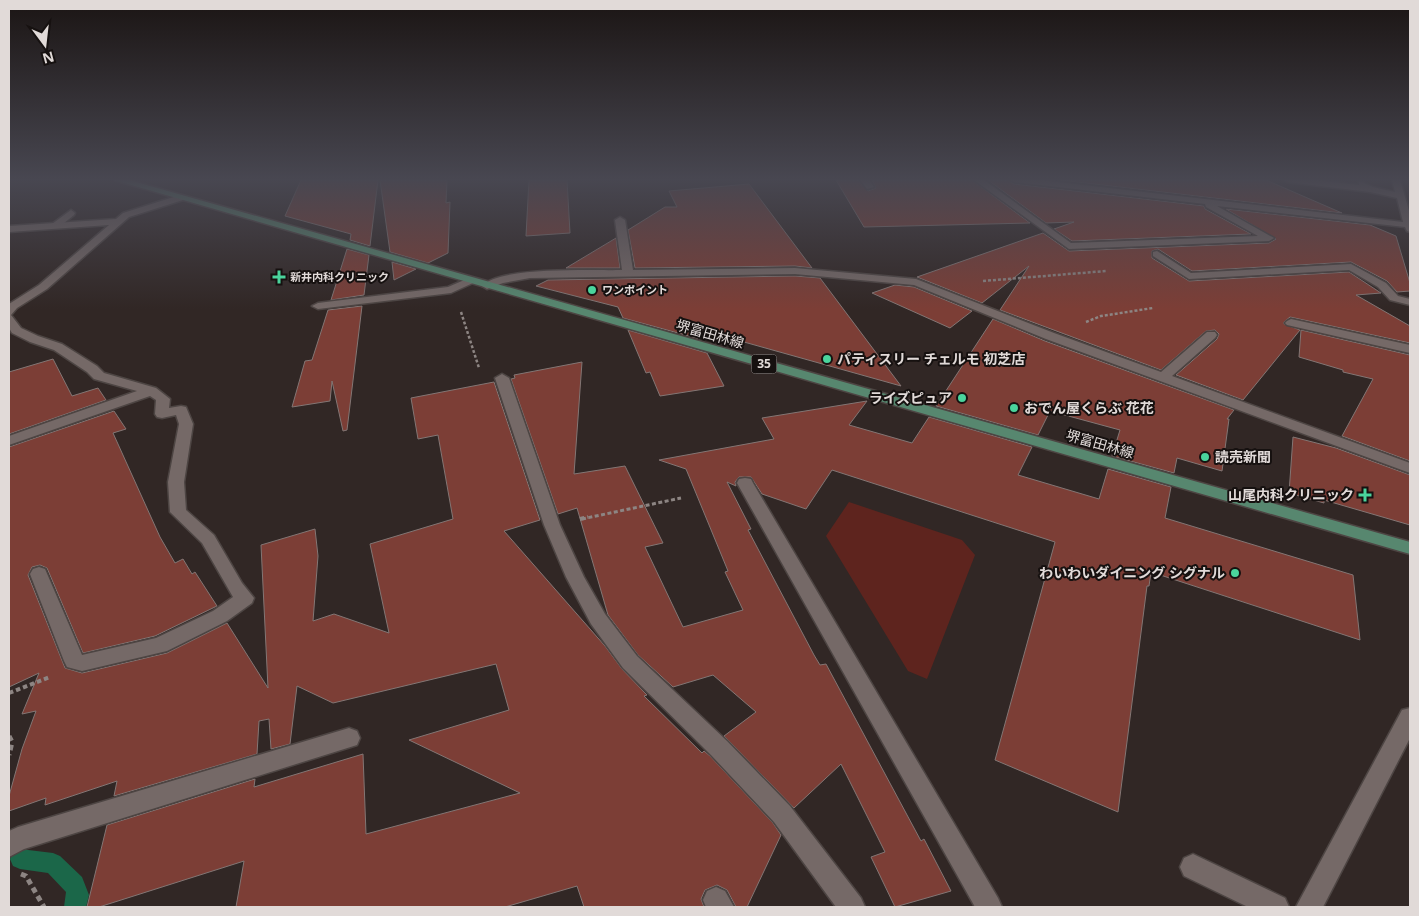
<svg xmlns="http://www.w3.org/2000/svg" width="1419" height="916" viewBox="0 0 1419 916" font-family="'Open Sans','Noto Sans JP',sans-serif">
<style>
.green{fill:#5e241e}
.lines{fill:none;stroke-linecap:round;stroke-linejoin:round}
.stream{fill:#1b6749;fill-rule:evenodd}
.building{fill:#7c3e36;stroke:#837674}
.service-casing{stroke:#4d4543;stroke-width:3}
.minor-casing{stroke:#4d4543;stroke-width:3}
.tertiary-casing{stroke:#4d4543;stroke-width:3}
.primary-casing{stroke:#4d4543;stroke-width:3}
.path-far3{stroke:#8d8583;stroke-width:2.5;stroke-dasharray:3 2;stroke-linecap:butt}
.path-far2{stroke:#8d8583;stroke-width:3;stroke-dasharray:4 2.5;stroke-linecap:butt}
.path-far1{stroke:#8d8583;stroke-width:4;stroke-dasharray:4.5 3;stroke-linecap:butt}
.path{stroke:#8d8583;stroke-width:5;stroke-dasharray:5.5 4;stroke-linecap:butt}
.service{fill:#756967;fill-rule:evenodd}
.minor{fill:#756967;fill-rule:evenodd}
.tertiary{fill:#756967;fill-rule:evenodd}
.primary{fill:#57876f;fill-rule:evenodd}
.poi-dot{fill:#4ad49c;stroke:#161110;stroke-width:2}
.labels{text-anchor:middle;stroke-width:4;stroke-linejoin:round;paint-order:stroke}
.far-poi-label{font-size:11px;font-weight:bold;fill:#e1dad8;stroke:#161110;text-anchor:start}
.shield{fill:#161110;stroke:#a49e9c;stroke-width:1}
.shield-label{font-size:12px;font-weight:bold;fill:#e1dad8}
.street-label{font-size:14px;fill:#e1dad8;stroke:#161110}
.poi-label{font-size:14px;font-weight:bold;fill:#e1dad8;stroke:#161110;text-anchor:start}
</style>
<rect width="100%" height="100%" fill="#312725"/>
<path class="green" d="M849,502L962,540L975,555L927,679L908,671L826,536Z"/>
<g class="lines">
<path class="stream" d="M20,849L53,853L60,856L82,877L89,895L86,907H64L66,892L48,873L20,869L13,866L10,859L13,852Z"/>
</g>
<path class="building" d="M301,180H378L370,246L350,240L351,234L285,216Z
M380,180H447L446,203L450,202L448,253L428,263L390,252Z
M529,180H567L570,233L526,236Z
M836,180H858L868,191L876,188L872,180H972L1030,223L864,227Z
M988,180H1008L1014,184L1204,206L1205,209L1251,234L1072,241L1054,229L1074,222L1046,223Z
M1060,180H1266L1342,213Z
M749,184L812,268L795,266L635,268L628,230L665,207H677L669,191Z
M1226,209L1370,225L1396,236L1410,283V291L1397,292L1387,281L1351,262L1192,271L1158,249L1152,251V258L1189,281L1349,272L1381,293L1356,295L1410,326V343L1290,317L1284,322V324L1300,330L1243,400L1176,375L1217,339L1219,334L1215,330L1206,331L1161,370L1000,310L1029,266L982,303L917,277L1043,233L1069,251L1269,243L1276,239Z
M616,238L620,268H566Z
M347,249L369,255L364,295L331,300Z
M392,262L416,269L394,280Z
M795,276L820,278L901,386L694,328L700,339L623,318L618,307L536,286L548,280Z
M895,285L914,287L972,311L950,328L872,293Z
M362,306L347,430L343,431L332,381L330,401L292,407L305,361L312,360L328,310Z
M993,319L1045,341L1234,410L1227,419H1229L1222,471L1177,458L1174,473L1112,456L1120,430L1050,411L1038,435L936,406Z
M628,330L707,353L724,386L660,396L650,372L646,373Z
M1301,330L1410,355V461L1342,436L1373,379L1343,372V370L1299,357Z
M53,359L72,396L98,388L106,400L9,434V372Z
M582,362L574,474L625,466L663,543L645,547L683,627L743,610L725,572L728,571L686,469L659,460L774,439L762,418L867,401L849,425L912,443L929,417L1032,447L1018,475L1099,499L1108,469L1171,487L1165,518L1353,575L1360,640L1151,572L1149,586H1147L1118,812L995,760L1055,542L832,470L806,509L762,494L751,477H739L735,482L736,486L727,482L751,529L748,530L814,655L820,665L826,664L921,841L924,839L951,891L895,907L871,857L885,852L841,764L794,808L724,736L756,712L713,675L673,687L638,655L608,615L577,508L558,514L511,379L515,378L514,375Z
M494,382L540,520L504,531L605,646L622,669L647,695L644,696L702,753L704,751L710,756L773,823L781,835L747,907H736L727,890L717,885L705,890L701,899L704,907H584L577,886L505,907H236L244,861L99,907H87L107,825L255,779L254,787L363,754L366,834L520,793L409,740L509,710L496,664L333,703L297,686L290,744L271,749L269,719L259,721L257,754L114,796L117,781L45,805L46,798L9,811V796L22,749L36,711L22,714L39,673L9,687V447L114,411L126,429L113,433L160,537L175,563L183,559L192,574L195,572L217,606L155,636L83,653L47,568L40,565L32,567L28,575L65,668L82,673L167,653L227,623L268,688L261,545L315,529L318,556L313,621L334,614L389,633L370,544L453,519L438,435L418,439L411,398Z
M1293,437L1336,448L1410,475V525L1324,500V503L1289,493Z"/>
<g class="lines">
<g class="service-casing">
<path id="service" d="M71,210L75,213L74,215L58,228H52V224Z
M469,278L473,279L474,281L473,283L451,293L318,309L312,306L318,303L448,287Z
M502,374L509,378L560,525L584,577L605,614L637,656L727,741L790,806L861,898L865,907H836L774,822L711,755L623,668L591,624L566,577L544,525L495,378Z
M1193,854L1285,898L1289,907H1248L1184,876L1180,867L1184,858Z"/>
</g>
<g class="minor-casing">
<path id="minor" d="M860,180H869L874,187L867,189Z
M974,180H984L1071,243L1258,236L1206,207L1205,204L1014,182L1010,180H1040L1403,222L1397,198L1370,192L1287,182L1283,180H1314L1359,185V182H1362L1373,187L1395,192L1392,180H1400L1410,214V232L1407,231L1405,227L1217,206L1274,238L1269,241L1069,249Z
M180,195L184,198L183,200L129,217L47,289L17,308L11,315L21,328L38,336L62,344L97,366L104,373L156,388L170,399L169,408L181,406L186,407L193,424L184,482L186,510L214,535L242,583L254,598L252,603L227,621L167,651L82,671L67,667L64,661L30,574L33,569L39,567L45,569L82,655L156,638L213,611L233,597L202,543L170,512L168,482L179,424L176,415L162,418L157,417L155,414L156,400L150,396L9,445V436L137,391L94,379L87,372L54,350L30,342L12,333L9,328V304L39,285L109,225L9,232V226L116,219L123,213Z
M620,217L625,220L633,270L795,268L916,279L1054,333L1161,372L1207,332H1215L1217,335L1215,338L1172,376L1410,463V473L1046,339L914,285L795,274L530,278L503,283L487,289L482,286C500,266 593,271 622,270L615,220Z
M1157,251L1191,273L1351,264L1386,283L1398,296L1410,299V305L1390,300L1378,287L1349,270L1189,279L1153,256V252Z
M1291,319L1410,345V353L1287,325L1285,323L1287,321Z
M745,478L751,479L753,483L998,898L1002,907H975L737,483L739,479Z
M349,728L357,731L360,738L357,745L24,849L9,857V831L18,827Z
M716,887L725,891L734,907H706L703,900L707,891Z"/>
</g>
<g class="tertiary-casing">
<path id="tertiary" d="M1410,708V738L1323,907H1296L1402,710Z"/>
</g>
<g class="primary-casing">
<path id="primary" d="M114,180H129L1410,542V554Z"/>
</g>
<path class="path-far3" d="M983,281L1106,271
M461,312L479,368
M1086,322L1101,316L1153,308"/>
<path class="path-far2" d="M582,519L681,498"/>
<path class="path-far1" d="M580,519L588,517
M9,693L50,677"/>
<path class="path" d="M9,736L12,742L9,755
M21,874L26,876L44,907"/>
<use href="#service" class="service"/>
<use href="#minor" class="minor"/>
<use href="#tertiary" class="tertiary"/>
<use href="#primary" class="primary"/>
</g>
<linearGradient id="sky" x2="0" y2="1"><stop stop-color="#1b1514"/><stop offset="0.58" stop-color="#484751"/><stop offset="1" stop-color="#484751" stop-opacity="0"/></linearGradient>
<rect width="1419" height="309" fill="url(#sky)"/>
<g class="poi-dot">
<path d="M276.5 269.5h5v5h5v5h-5v5h-5v-5h-5v-5h5z"/>
<circle cx="592" cy="290" r="5"/>
<circle cx="827" cy="359" r="5"/>
<circle cx="962" cy="398" r="5"/>
<circle cx="1014" cy="408" r="5"/>
<circle cx="1205" cy="457" r="5"/>
<path d="M1362.5 487.5h5v5h5v5h-5v5h-5v-5h-5v-5h5z"/>
<circle cx="1235" cy="573" r="5"/>
</g>
<g class="labels">
<g class="far-poi-label">
<text x="290" y="281">新井内科クリニック</text>
<text x="602" y="294">ワンポイント</text>
</g>
<rect class="shield" x="751.5" y="354.5" width="25" height="19" rx="4"/>
<g class="shield-label">
<text x="764" y="368">35</text>
</g>
<g class="street-label">
<text transform="translate(710 334) rotate(16)" y="5">堺富田林線</text>
<text transform="translate(1100 444) rotate(16)" y="5">堺富田林線</text>
</g>
<g class="poi-label">
<text x="837" y="364">パティスリー チェルモ 初芝店</text>
<text x="952" y="403" text-anchor="end">ライズピュア</text>
<text x="1024" y="413">おでん屋くらぶ 花花</text>
<text x="1215" y="462">読売新聞</text>
<text x="1354" y="500" text-anchor="end">山尾内科クリニック</text>
<text x="1225" y="578" text-anchor="end">わいわいダイニング シグナル</text>
</g>
</g>
<rect width="1419" height="916" fill="none" stroke="#e1dad8" stroke-width="20"/>
<g transform="translate(45 45) rotate(165)" stroke="#161110" stroke-width="4" paint-order="stroke">
<path d="M0-4L9 19L0 12L-9 19Z" fill="#e1dad8"/>
<text y="-8" font-size="14" font-weight="bold" text-anchor="middle" fill="#e1dad8">N</text>
</g>
</svg>
